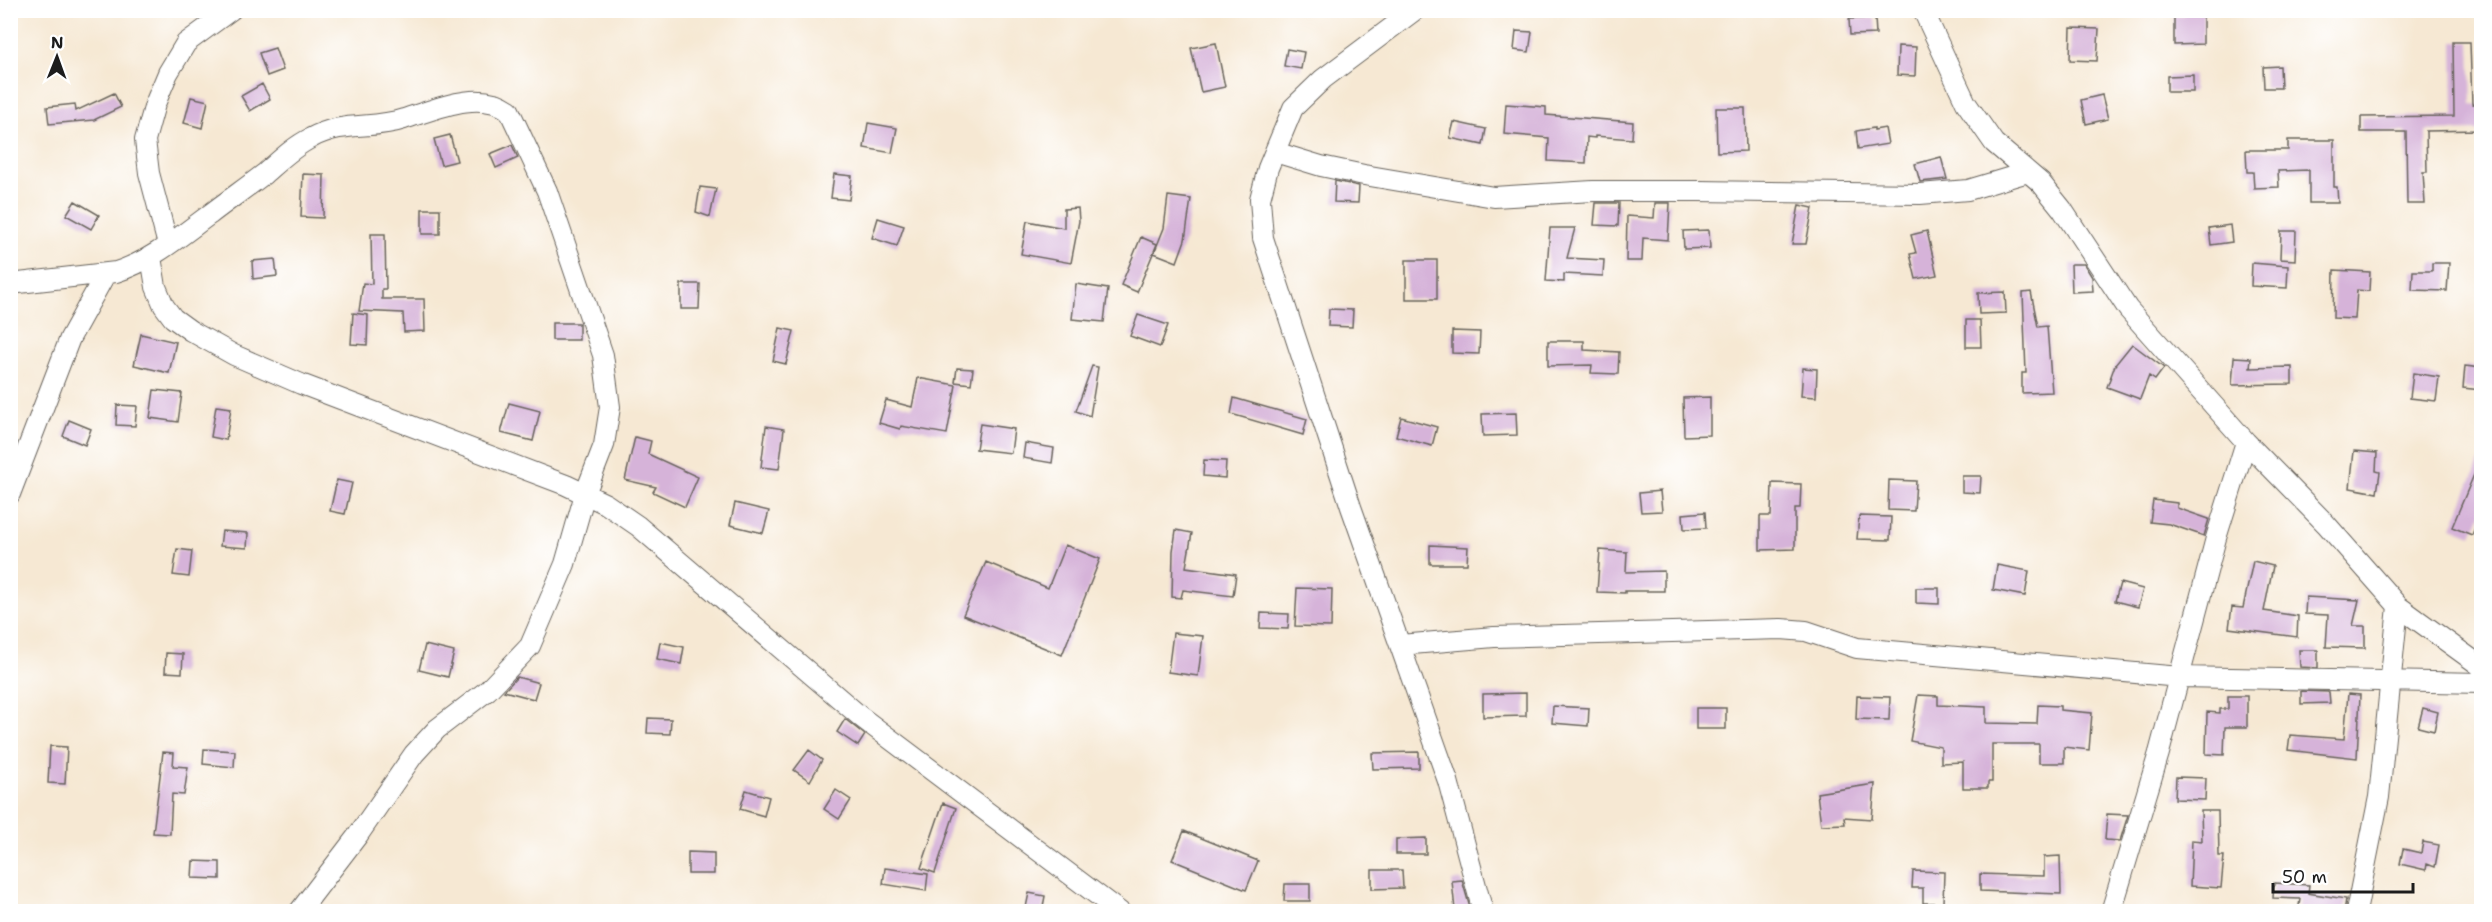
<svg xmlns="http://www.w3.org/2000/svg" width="2492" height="922" viewBox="0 0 2492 922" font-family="'Shantell Sans',sans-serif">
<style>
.building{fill:#d6b3d9}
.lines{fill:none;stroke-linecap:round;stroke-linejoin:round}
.street-casing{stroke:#68635c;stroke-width:22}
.street{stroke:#fff;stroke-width:20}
</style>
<rect width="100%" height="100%" fill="#fff"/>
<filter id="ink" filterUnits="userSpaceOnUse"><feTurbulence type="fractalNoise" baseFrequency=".0167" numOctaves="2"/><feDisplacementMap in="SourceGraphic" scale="12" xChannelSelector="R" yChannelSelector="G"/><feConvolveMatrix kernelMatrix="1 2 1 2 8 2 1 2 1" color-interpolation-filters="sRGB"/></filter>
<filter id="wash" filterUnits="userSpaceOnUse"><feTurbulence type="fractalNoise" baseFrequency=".008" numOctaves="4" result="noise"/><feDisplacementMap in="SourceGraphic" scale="24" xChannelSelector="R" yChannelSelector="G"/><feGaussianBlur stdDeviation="1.35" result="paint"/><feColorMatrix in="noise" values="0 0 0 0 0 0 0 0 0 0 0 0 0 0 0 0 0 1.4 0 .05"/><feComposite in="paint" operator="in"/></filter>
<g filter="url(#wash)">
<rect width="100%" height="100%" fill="#f6e8d3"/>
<g id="blocks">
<path class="building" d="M2182,10H2203V44L2174,45V16H2183Z
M1875,18L1876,34L1850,35L1849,19Z
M2071,28L2099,29L2097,61L2070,60Z
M1516,31L1532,32L1529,52L1514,50Z
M2453,42H2470L2472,104L2481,105V130L2426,131L2427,172H2423L2425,204H2407L2406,132H2361V117L2454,116Z
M1216,43L1225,87L1201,92L1191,48Z
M1898,46L1916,47L1915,76L1897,75Z
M275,48L283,70L267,76L259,53Z
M1287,49L1304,52L1301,69L1284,66Z
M2280,66L2281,88H2264L2263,67Z
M2193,75V92H2167V76Z
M262,84L270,99L250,111L241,96Z
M114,93L121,107L94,120L49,124L47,107L75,104L76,111Z
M2102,95L2108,119L2086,124L2081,100Z
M191,97L208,101L202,128L184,123Z
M1506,104L1546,107V115L1633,122L1632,139L1595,136V138L1587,137L1586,163L1548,161L1549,138L1504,134Z
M1716,108H1745L1746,151L1717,152Z
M1454,122L1486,129L1483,145L1450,138Z
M868,123L897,128L892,153L864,148Z
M1874,128V130L1885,128L1888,144L1858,149L1856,131Z
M450,135L457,161L441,165L434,139Z
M2288,140H2334V187H2337L2338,203H2309V170L2278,171L2279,187L2254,188L2253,172H2247L2246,150H2288Z
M512,145L518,158L496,168L490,154Z
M1941,157L1947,179L1920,182L1915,164Z
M303,174L324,175L323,218L301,217Z
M834,174L852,176L849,200L831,198Z
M1335,181L1359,186L1358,203L1334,202Z
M700,187L716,189L710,217L696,212Z
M1168,196L1191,199L1185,240L1177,262L1154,253L1164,228Z
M75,201L99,215L91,229L66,215Z
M1596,203H1619L1618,226L1594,225Z
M1655,203H1670L1668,240L1643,238L1642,261H1626L1627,216L1654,218Z
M1799,205L1813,208L1806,244H1792Z
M1078,208L1079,221L1071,263L1021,254L1027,221L1064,228V209Z
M422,209H440V234H422Z
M878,218L904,226L897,246L872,238Z
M2230,225L2232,242L2211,245L2209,228Z
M1550,228H1575L1567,258L1604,260L1603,276L1564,274V282L1546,281Z
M1709,230L1710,248L1684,249L1683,231Z
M1927,231L1937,275L1916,279L1910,254L1916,253L1911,235Z
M2281,231H2296L2295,260L2280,259Z
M371,234H385L386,289H382V299H424L425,331L404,332L403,313L359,311L363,283L372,284Z
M1141,237L1157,244L1137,292L1121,285Z
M275,259L277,276L253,279L252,261Z
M1406,260H1437V299H1406Z
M2252,263L2288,266L2287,288L2251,286Z
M2432,263H2449L2447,291L2412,290L2413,271H2432Z
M2071,264H2084L2092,277L2093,291L2072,292Z
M2334,270L2370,272L2369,291L2357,290L2355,319L2333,318Z
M681,284H700L699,309H681Z
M1076,284L1108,289L1104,322L1072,319Z
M2005,292L2006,313L1979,314L1978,293Z
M2031,292L2038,327L2047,326L2052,392L2022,393V373H2026L2023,293Z
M1329,309L1353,310L1352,327L1328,326Z
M353,313L368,315L367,345L351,344Z
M1138,315L1168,325L1160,347L1130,336Z
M1966,320H1980L1981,347H1966Z
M552,323H579V340H552Z
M780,328L794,331L786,364L773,361Z
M1452,331L1480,332L1479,354L1452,353Z
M141,334L176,342L169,373L134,365Z
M1548,341H1584V350L1619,352L1618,374L1591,373L1592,365L1548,366Z
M2132,344L2164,368L2155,380L2149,376L2140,399L2107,387L2115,365Z
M2234,357L2251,358L2250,368L2292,367V384L2232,385Z
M1092,366L1098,367L1090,416L1076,411Z
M2465,366L2481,368V390L2463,388Z
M957,368L973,369L971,384L955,382Z
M1803,368L1817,369L1816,397L1801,396Z
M2413,373L2439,377L2436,401L2410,398Z
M918,378L956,385L947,434L901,426L900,429L879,423L886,400L912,407Z
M154,390L182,393L178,422L150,418Z
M1710,397V435L1684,436L1683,398Z
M1234,398L1307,419L1303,435L1231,414Z
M509,403L540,411L533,441L501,433Z
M117,405L137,406L135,426L116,425Z
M216,406L231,408L226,440L211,437Z
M1516,413L1517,435L1483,436L1482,414Z
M1401,417L1437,427L1432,446L1396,436Z
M69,420L91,429L85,445L63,436Z
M980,424L1014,429L1011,453L976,449Z
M766,426L784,429L779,469L761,467Z
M635,437L651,441L648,454L698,477L685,507L653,492L656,487L625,480Z
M1025,443L1054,448L1052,463L1023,458Z
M2354,451L2377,453L2376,471L2380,472L2377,493L2350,488Z
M2481,458V513L2472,535L2452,527Z
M1204,460L1226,461L1225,478L1203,476Z
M1962,476H1981L1980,493L1962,492Z
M337,480L352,483L345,514L330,511Z
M1889,480L1916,481L1914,511L1888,510Z
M1772,483L1801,484L1800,508H1795V549L1760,550V516H1771Z
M1660,491L1662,511L1641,512L1639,493Z
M2153,500L2177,503V508L2209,519L2204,536L2169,524L2150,522Z
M735,503L769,511L763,533L730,525Z
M1705,512L1706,528L1684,529L1683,514Z
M1859,516L1891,517L1890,540L1857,539Z
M1176,530L1192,533L1186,567L1236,574L1233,596L1183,590L1181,598L1172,597L1173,551Z
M222,531L248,533L247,548L220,546Z
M1065,545L1100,559L1062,655L963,615L986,562L1048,588Z
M1430,545L1468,547L1467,564H1430Z
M177,549L192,551L189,577L173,575Z
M1600,550L1627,552L1626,572L1664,571V591H1625V593L1597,592Z
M2253,561L2273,566L2264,611L2298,616L2297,637L2229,628L2232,607L2243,608Z
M1997,565L2029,571L2025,596L1993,590Z
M2120,583L2143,589L2138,607L2115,601Z
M1297,588L1332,589L1331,627L1295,626Z
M1916,588H1939V604L1916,603Z
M2306,597L2359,600L2353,626H2365V648L2326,647L2328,615L2305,614Z
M1261,613L1289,614L1288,629L1260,628Z
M1173,633L1203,636L1198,676L1168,672Z
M660,642L684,647L681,664L657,659Z
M425,645L454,652L448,677L419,670Z
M2299,650H2318V668L2300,667Z
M166,653L183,654L182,673L165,672Z
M517,677L539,683L534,699L504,691Z
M2301,691L2329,692L2330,703L2301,704Z
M1526,693V716L1483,717V694Z
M2348,694L2360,695L2357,758L2288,750L2290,735L2344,739Z
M1918,695L1938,696V705L1986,707V723L2037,724L2038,705L2060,706V710L2092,713L2089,750L2064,747V763H2039V744H1992V782H1988V788H1963V762L1941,763V747L1910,741Z
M1857,696L1890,697L1889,720L1856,719Z
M2228,696H2247V727H2225L2224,755L2206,754L2207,712L2220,713V709H2228Z
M1553,706L1589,708L1588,726L1552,723Z
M1696,708H1726V729H1696Z
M2423,708L2438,712L2434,731L2418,727Z
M648,718L671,719L670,734L647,733Z
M845,719L865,735L858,746L837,732Z
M50,746L67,747L65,784L48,783Z
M204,749L235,751L234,767L203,764Z
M809,750L822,760L810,781L794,770Z
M163,752L174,753L173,766L188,767L184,795L172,794L170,834L153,833Z
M1419,752V768L1373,769L1372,753Z
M2176,777L2206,778L2205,800L2175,799Z
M1875,784L1872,819L1844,817L1845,824L1821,825L1817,793Z
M746,790L769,797L764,816L740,809Z
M836,790L851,800L839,819L824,809Z
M943,803L956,808L935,873L921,868Z
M2201,811H2218L2219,856H2224L2221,888L2190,886L2192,840L2202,841Z
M2107,814L2128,815L2120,841L2105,840Z
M1184,831L1258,861L1246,890L1172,860Z
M1426,838V854H1396V839Z
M2423,842L2439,845L2435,867L2427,864L2426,870L2400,864L2403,849L2421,853Z
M688,852L714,853V874H688Z
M2060,856L2061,894L1980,891V874L2044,876V857Z
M193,861L220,862V879L192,878Z
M885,868L928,874L926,891L883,884Z
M1372,870H1402L1403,888L1372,889Z
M1913,871L1944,872L1943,903H1923V888H1912Z
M1462,880L1470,908L1455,910L1452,881Z
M2274,883L2309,885L2308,893L2346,899L2344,912H2298L2300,899L2273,898Z
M1285,884H1310V901H1284Z
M1029,893L1045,896L1042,912H1025Z"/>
</g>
</g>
<g filter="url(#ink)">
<use href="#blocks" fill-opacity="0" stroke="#68635c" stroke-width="1.5"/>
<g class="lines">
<g class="street-casing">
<path id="street" d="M1415,10L1323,79L1293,108L1268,168L1260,199L1263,238L1351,507L1448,781L1483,912
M1923,10L1966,103L1994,143L2041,183L2062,209L2128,309L2246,442L2326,524L2398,606L2482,667
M1275,152L1321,166L1364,175L1494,197L1593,191H1698L1920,194L1968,190L2028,172
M168,245L149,173L145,140L155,104L168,73L186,43L231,10
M151,257L156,287L164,306L173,318L191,331L234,355L301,384L566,485L606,504L638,526L861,717L1120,912
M10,284L116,272C151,261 179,237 209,215C227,201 246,188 264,174C279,161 293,147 311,138C344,120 372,130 404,119C436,109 479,89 509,110L547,191L603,355L610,407L604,445L585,494L565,564L530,646L488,690L437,729L414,754L358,835L299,912
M10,494L70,338L106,273
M1400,645L1494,637L1781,629L1806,631L1857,648L2180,677L2482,683
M2111,912L2159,753L2216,538L2246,442
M2356,912L2379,797L2398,606"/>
</g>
<use href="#street" class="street"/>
</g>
</g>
<rect width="2492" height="922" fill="none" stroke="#fff" stroke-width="36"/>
<g transform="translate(57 57) rotate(1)" stroke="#ffffff" stroke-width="4.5" paint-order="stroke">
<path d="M0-4.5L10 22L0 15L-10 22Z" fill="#1c1c1c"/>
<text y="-9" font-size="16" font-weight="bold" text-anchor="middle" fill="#1c1c1c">N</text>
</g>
<path d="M2273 883v9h140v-9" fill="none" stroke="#1c1c1c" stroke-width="3"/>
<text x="2282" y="883" font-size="18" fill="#1c1c1c" stroke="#ffffff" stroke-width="4.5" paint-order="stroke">50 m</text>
</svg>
